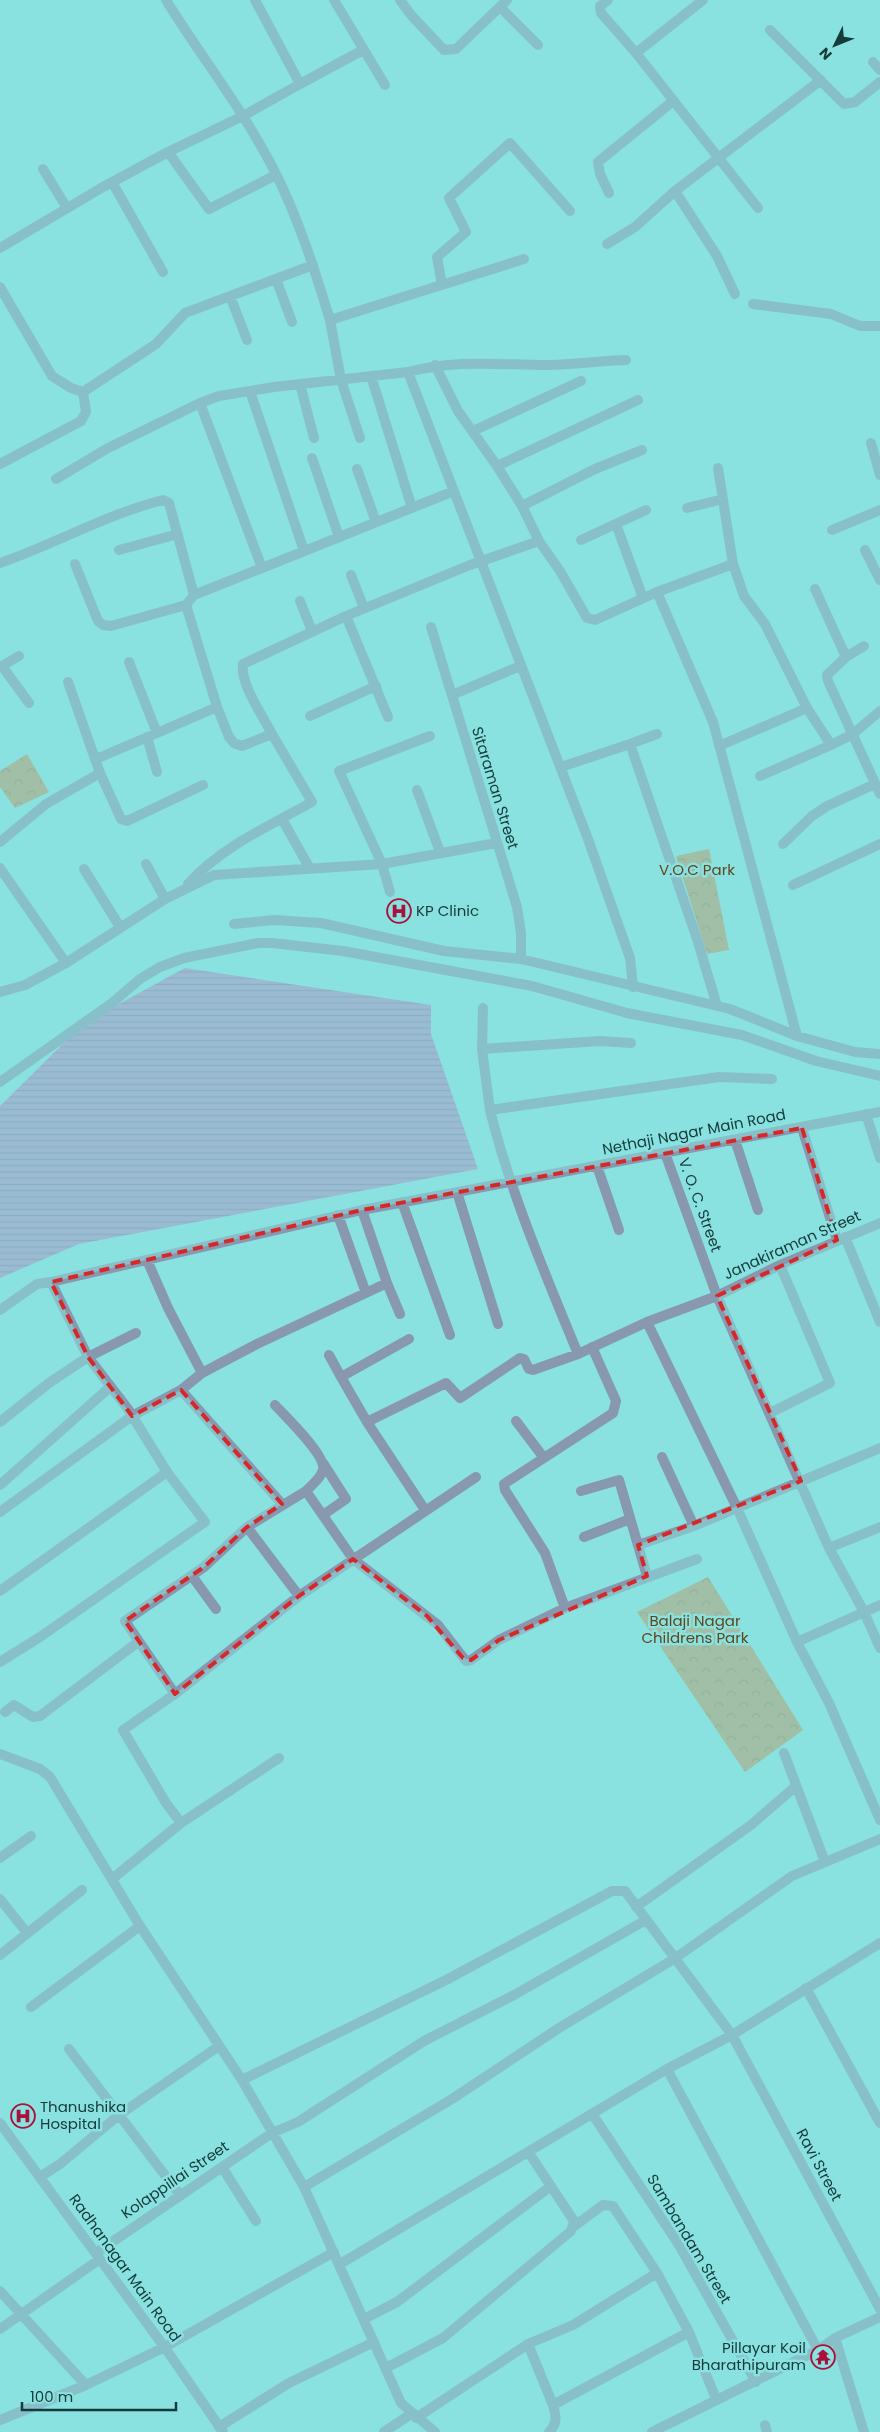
<svg xmlns="http://www.w3.org/2000/svg" width="880" height="2432" viewBox="0 0 880 2432" font-family="Poppins,sans-serif">
<style>
.park{fill:url(#park-crowns)}
.water{fill:url(#water-rules)}
.lines{fill:none;stroke-linecap:round;stroke-linejoin:round}
.minor{stroke:#8798af;stroke-width:10}
.marked{fill:none;stroke:#d62828;stroke-width:4;stroke-dasharray:10 6;stroke-linejoin:round}
.labels{text-anchor:middle;stroke-width:5;stroke-linejoin:round;paint-order:stroke}
.street-label{font-size:15px;fill:#163b3b;stroke:#89e1e0}
.park-label{font-size:15px;fill:#62461b;stroke:#89e1e0}
.poi-label{font-size:15px;fill:#163b3b;stroke:#89e1e0;text-anchor:start}
</style>
<defs>
<pattern id="park-crowns" width="20" height="18" patternUnits="userSpaceOnUse" patternTransform="scale(1.25)"><rect width="20" height="18" fill="#bc955f"/><path d="M2 6a3 3 0 1 1 6 0M12 15a3 3 0 1 1 6 0" fill="none" stroke="#987b50"/></pattern>
<pattern id="water-rules" width="6" height="5" patternUnits="userSpaceOnUse" patternTransform="scale(1.25)"><rect width="6" height="5" fill="#b18cc2"/><path d="M0 2.5h6" fill="none" stroke="#8f749f"/></pattern>
</defs>
<rect width="100%" height="100%" fill="#89e1e0"/>
<path class="park" d="M27,754L49,792L15,808L0,787V771Z
M709,849L729,950L707,954L676,856Z
M708,1577L803,1730L745,1772L637,1612Z"/>
<path class="water" d="M185,968L431,1005V1034L478,1169L79,1244L0,1278V1106L84,1023Z"/>
<g class="lines">
<path class="minor" d="M166,0C202,58 245,112 276,174C299,220 315,271 330,320L524,259
M334,0L385,85
M400,0L411,15L444,50L456,49L507,0
M608,0L600,6L601,13L636,53L758,208
M500,7L538,45
M770,30L844,104L855,102L880,82
M636,53L703,0
M873,62L880,70
M300,84L363,50
M168,152L209,209L276,175
M43,169L67,208
M112,182L163,272
M675,191L717,256L735,294
M609,193L600,174L598,162L672,102
M607,244L635,227L675,191L821,80
M0,248L103,187L168,152L243,116L300,84L255,0
M276,279L292,322
M442,285L437,257L466,232L449,198L510,143L570,211
M0,287L52,376L71,388L83,392L156,344L185,313L313,265
M230,296L247,340
M753,304L831,314L860,326H880
M330,320L341,380L360,438
M435,365L458,411L497,466L638,400
M408,372C460,359 497,365 549,365C575,364 601,361 626,360
M371,376L412,508
M300,384L314,438
M250,391L304,551
M473,431L581,381
M871,443L880,475
M312,458L339,537
M0,464L81,421L86,412L83,392
M497,466L522,506L595,469L642,450
M718,468L733,564L657,592L713,722L797,1036
M357,469L376,522
M56,479L108,448L200,403
M454,491L262,568L200,403L219,396L274,387L408,372L588,839L630,958L633,987
M522,506L539,541L560,571L587,618L595,620L657,592
M687,508L723,499
M616,524L643,598
M832,530L880,510
M581,540L646,510
M119,550L178,534
M865,550L880,580
M0,563C55,544 107,514 163,500L169,503L194,595L262,568
M75,564L98,621L103,625L111,626L186,605
M733,564L744,596L765,624L807,708
M351,575L364,608
M815,589L846,657L827,675L828,681L880,794
M300,601L312,631
M346,616L470,565L539,541
M431,627L517,907L521,933V959
M846,657L864,646
M129,662L157,733L217,707
M2,666L19,656
M0,667L2,666L29,703
M452,695L520,666
M310,716L376,686
M272,734C263,716 240,684 243,664L346,616L388,717
M147,737L157,772
M630,744L657,734
M719,746L807,708L831,745L853,734L880,711
M96,759L157,733
M561,767L630,744L698,942L717,1006
M100,773L121,819L127,821L203,785
M760,776L831,745
M417,790L440,852
M282,819L309,867
M0,842L46,804L100,773L68,682
M783,844L812,816L827,806L875,784
M146,864L165,899
M0,868L66,963
M84,869L120,927
M188,884C221,847 269,826 312,802L272,734L242,746L234,743L229,737L217,707L186,605L194,595
M793,885L880,844
M390,892L382,864L339,771L430,736
M234,924L274,920L321,923L444,951L521,959L730,1009L797,1036L855,1052L880,1054
M0,992L25,985L66,963L165,899L214,875L382,864L496,843
M482,1049L483,1008
M0,1082L112,1003L140,979L160,967L184,958L258,943H272L343,951L532,986L627,1013L742,1035L816,1061L880,1076
M490,1110L482,1049L600,1041L631,1043
M866,1114L880,1158
M802,1128L837,1240
M735,1140L758,1210
M665,1153L717,1296L829,1548L864,1612L880,1648
M597,1166L619,1230
M457,1192L498,1324
M402,1202L450,1335
M338,1215L366,1293
M845,1237L880,1322
M147,1260L168,1308L202,1373
M387,1283L400,1314
M0,1310L37,1284L51,1282
M647,1322L737,1508L797,1642L829,1703L880,1820
M578,1354C546,1276 510,1192 490,1110L719,1077L772,1079
M329,1355L341,1377L409,1339
M341,1377L367,1422
M181,1390L282,1504
M275,1405C285,1416 327,1456 323,1470C321,1478 312,1485 306,1491
M770,1413L830,1383L780,1265
M516,1421L544,1458
M0,1422L49,1383L88,1357L136,1333
M662,1457L694,1526
M0,1485L110,1387
M581,1491L619,1480L647,1576
M425,1510L367,1422L446,1383L460,1398L520,1358L524,1359L529,1369L533,1370L578,1354L647,1322L717,1296L780,1265L880,1223
M0,1512L132,1416L181,1390L202,1373L257,1344L387,1283L362,1210
M323,1515L346,1499L323,1463
M584,1537L630,1519
M638,1545L694,1526L880,1448
M829,1548L880,1527
M192,1576L216,1609
M0,1591L167,1472
M299,1596L247,1527L306,1491L353,1559L438,1625L466,1661L471,1660L499,1640L565,1608L697,1559
M565,1608L545,1553L505,1490L504,1484L613,1413L616,1401L592,1347
M797,1642L880,1605
M0,1662L40,1637L205,1522L167,1472L128,1409L88,1357L51,1282L362,1210L880,1112
M175,1694L125,1621L204,1567L247,1527
M5,1712L14,1705L33,1717L40,1716L138,1642
M784,1753L825,1862
M0,1754L40,1769L50,1777L140,1926L242,2080L304,2187L401,2403L435,2432
M181,1823L166,1803L123,1730L175,1694L299,1596L476,1477
M0,1858L31,1836
M112,1879L181,1823L279,1758
M0,1899L27,1933
M636,1907L751,1825L796,1786
M0,1955L82,1890
M806,1988L880,2123
M31,2007L140,1926
M69,2049L180,2195
M667,2069L818,2350
M242,2080L446,1980L612,1891H625L732,2035L880,2309
M593,2115L679,2245L756,2382
M0,2123L168,2352L223,2432
M222,2167L256,2221
M40,2177L60,2164L119,2115L219,2046
M304,2187L452,2099L559,2028L674,1959L792,1876L880,1839
M573,2227L603,2205L613,2206L657,2273L689,2332L716,2399
M96,2253L272,2133L298,2122L424,2041L514,1995L646,1920
M340,2264L667,2069L732,2035L880,1943
M0,2291L86,2385
M364,2319L397,2302L551,2186
M0,2329L100,2259
M835,2338L864,2432
M528,2344L553,2405L689,2332
M386,2368L443,2338L571,2231L574,2222L572,2218L529,2153
M416,2418L528,2344L573,2325L657,2273
M0,2420L86,2385L165,2347L334,2252
M765,2425L767,2432
M219,2427L289,2383L374,2342
M384,2432L411,2414
M549,2432C558,2423 556,2416 553,2405
M652,2432L818,2350L835,2338L880,2317"/>
</g>
<path d="M0 0H880V2432H0ZM802,1128L837,1240L717,1296L801,1481L638,1545L647,1576L499,1640L471,1660L463,1658L427,1616L353,1559L299,1596L175,1694L125,1621L204,1567L247,1527L282,1504L181,1390L132,1416L88,1357L51,1282L362,1210Z" fill="#89e1e0" fill-opacity=".55" fill-rule="evenodd"/>
<path class="marked" d="M802,1128L837,1240L717,1296L801,1481L638,1545L647,1576L499,1640L471,1660L463,1658L427,1616L353,1559L299,1596L175,1694L125,1621L204,1567L247,1527L282,1504L181,1390L132,1416L88,1357L51,1282L362,1210Z"/>
<defs>
<g id="hospital-ring" transform="scale(1.25)"><circle r="9.5" fill="#89e1e0" stroke="#a81139" stroke-width="1.5"/><path d="M-5-5h3v3.5h4V-5h3V5h-3V1.5h-4V5h-3Z" fill="#a81139"/></g>
<g id="temple-ring" transform="scale(1.25)"><circle r="9.5" fill="#89e1e0" stroke="#a81139" stroke-width="1.5"/><path d="M0-6L5-2H3V0L6.5 2.5H4V6H1.5V3h-3V6H-4V2.5H-6.5L-3 0V-2H-5Z" fill="#a81139"/></g>
</defs>
<g fill-rule="evenodd">
<use href="#hospital-ring" x="399" y="911"/>
<use href="#hospital-ring" x="23" y="2116"/>
<use href="#temple-ring" x="823" y="2357"/>
</g>
<g class="labels">
<g class="street-label">
<text transform="translate(495 788) rotate(73)" y="5">Sitaraman Street</text>
<text transform="translate(694 1132) rotate(-11)" y="5">Nethaji Nagar Main Road</text>
<text transform="translate(700 1205) rotate(70)" y="5">V. O. C. Street</text>
<text transform="translate(792 1245) rotate(-24)" y="5">Janakiraman Street</text>
<text transform="translate(819 2165) rotate(62)" y="5">Ravi Street</text>
<text transform="translate(175 2180) rotate(-34)" y="5">Kolappillai Street</text>
<text transform="translate(689 2239) rotate(59)" y="5">Sambandam Street</text>
<text transform="translate(125 2268) rotate(54)" y="5">Radhanagar Main Road</text>
</g>
<g class="park-label">
<text x="697" y="875">V.O.C Park</text>
<text x="695" y="1626">Balaji Nagar<tspan x="695" dy="17">Childrens Park</tspan></text>
</g>
<g class="poi-label">
<text x="416" y="916">KP Clinic</text>
<text x="40" y="2112">Thanushika<tspan x="40" dy="17">Hospital</tspan></text>
<text x="806" y="2353" text-anchor="end">Pillayar Koil<tspan x="806" dy="17">Bharathipuram</tspan></text>
</g>
</g>
<g transform="translate(835 45) rotate(227)" stroke="#89e1e0" stroke-width="4" paint-order="stroke">
<path d="M0-4L9 19L0 12L-9 19Z" fill="#163b3b"/>
<text y="-8" font-size="14" font-weight="bold" text-anchor="middle" fill="#163b3b">N</text>
</g>
<path d="M22 2402v8h154v-8" fill="none" stroke="#163b3b" stroke-width="2.5"/>
<text x="30" y="2402" font-size="15" fill="#163b3b" stroke="#89e1e0" stroke-width="4" paint-order="stroke">100 m</text>
</svg>
